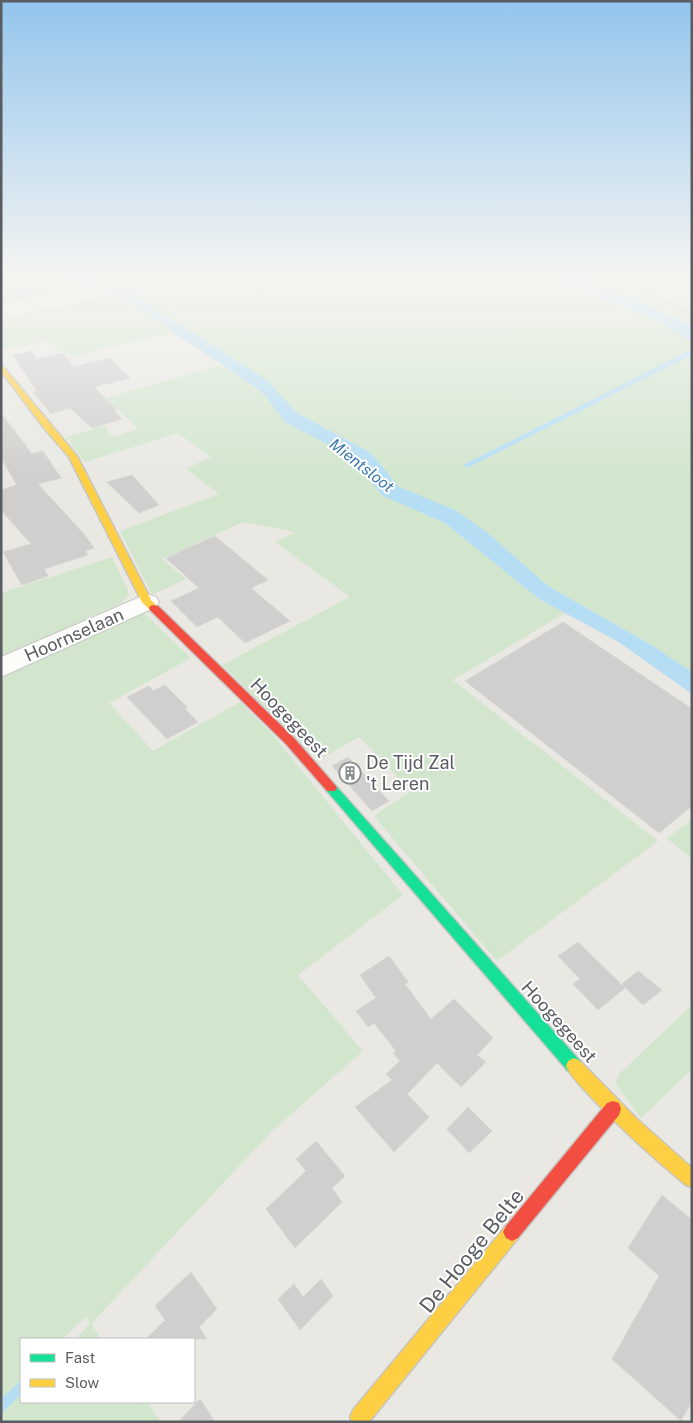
<svg xmlns="http://www.w3.org/2000/svg" width="693" height="1423" viewBox="0 0 693 1423" font-family="'Public Sans',sans-serif">
<style>
.green{fill:#d2e6ce}
.water{fill:#b5def5}
.building{fill:#d0cfcd;stroke:#d8d6d2}
.lines{fill:none;stroke-linecap:round;stroke-linejoin:round}
.street-casing{stroke:#c6c6c5;stroke-width:2}
.fast-casing{stroke:#c5c5c3;stroke-width:3}
.slow-casing{stroke:#c5c5c3;stroke-width:3}
.jam-casing{stroke:#c5c5c3;stroke-width:3}
.path{stroke:#c4c9c6;stroke-width:2;stroke-dasharray:3 1;stroke-linecap:butt}
.street{fill:#fcfcfb;fill-rule:evenodd}
.fast{fill:#16e098;fill-rule:evenodd}
.slow{fill:#ffcf43;fill-rule:evenodd}
.jam{fill:#f24e42;fill-rule:evenodd}
.labels{text-anchor:middle;stroke-width:4;stroke-linejoin:round;paint-order:stroke}
.far-water-label{font-size:16px;font-style:italic;fill:#3d7bae;stroke:#fff}
.street-label{font-size:18px;fill:#595d61;stroke:#fff}
.poi-label{font-size:18px;fill:#595d61;stroke:#fff;text-anchor:start}
.near-street-label{font-size:21px;fill:#595d61;stroke:#fff}
</style>
<rect width="100%" height="100%" fill="#e9e8e3"/>
<path class="green" d="M92,279H300L170,304V305L311,279H563L616,304L652,318L692,342V349L463,465L468,468L692,355V672L653,646L548,586L489,534L399,487L371,453L297,413L268,381L129,293Z
M586,279H692V325Z
M110,294C131,302 156,315 172,332L74,356L60,351L51,341L1,349V320Z
M221,365L263,393L285,422L348,455L383,496L445,523L539,599L565,613L453,680L658,841L497,961L374,816L411,791L359,737L319,760L222,665L350,597L275,542L295,532L243,522L162,559L186,579L152,595L120,531L219,494L186,469L211,457L178,433L85,462L66,437L104,426L113,437L138,429L106,398Z
M112,557L127,588L129,595L121,603L1,657V593Z
M142,611L191,658L109,703L153,751L240,702L272,734L403,895L298,975L363,1051L272,1131L91,1324L101,1339H76L90,1324L87,1316L63,1339H21V1380L1,1399V677Z
M692,819V858L667,839Z
M692,1005V1069L641,1118L615,1083L620,1073Z
M21,1394V1402H147L161,1422H1V1415Z"/>
<path class="water" d="M70,279H92L129,293L173,320L268,381L297,413L371,453L399,487L457,511L489,534L548,586L653,646L692,672V694L617,641L539,599L445,523L383,496L348,455L285,422L263,393L210,356L172,332L163,323L123,299Z
M563,279H586L692,325V342L652,318L616,304Z
M692,349V355L467,468L463,465Z
M21,1380V1394L1,1415V1399Z"/>
<path class="building" d="M1,279H79V285L1,304Z
M32,351L37,359L63,353L74,367L109,358L130,378L94,387L117,410L114,411L122,419L92,428L70,408L51,414L33,392L37,391L13,355Z
M1,413L32,454L43,451L61,478L38,484L84,534L94,548L85,551L88,555L44,569L48,576L22,585L3,552L31,544L1,510V490L17,485L1,458Z
M132,475L159,505L139,513L107,482Z
M215,536L268,580L251,588L290,621L245,643L218,617L197,627L171,601L199,588L166,558Z
M563,622L692,709V806L659,833L465,681Z
M165,685L187,707L185,709L198,722L167,739L127,697L149,686L153,691Z
M348,757L389,801L372,811L332,766Z
M578,942L625,988L598,1010L573,984L580,979L558,956Z
M389,956L408,982L405,984L431,1019L454,999L493,1038L477,1055L486,1062L461,1087L437,1063L407,1094L429,1117L394,1152L355,1107L392,1080L386,1074L400,1061L393,1053L396,1051L374,1023L368,1027L356,1011L376,998L360,975Z
M638,971L662,990L643,1005L622,984Z
M468,1107L492,1131L469,1153L447,1129Z
M316,1141L345,1176L332,1188L342,1202L295,1248L266,1209L306,1171L296,1159Z
M662,1195L692,1220V1401L681,1421L612,1359L659,1276L628,1248Z
M191,1272L217,1309L199,1327L207,1339H146L165,1320L155,1306Z
M321,1279L333,1296L300,1330L278,1299L294,1284L303,1297Z
M200,1399L215,1422H178Z"/>
<g class="lines">
<g class="street-casing">
<path id="street" d="M147,594L156,597L159,602L156,607L1,677V657Z"/>
</g>
<g class="fast-casing">
<path id="fast" d="M331,783L335,785L580,1061L582,1066L580,1071L574,1074L568,1071L327,791L325,788L327,785Z"/>
</g>
<g class="slow-casing">
<path id="slow" d="M1,364L77,456L151,600L159,608L158,610H150L142,602L69,457L44,428L1,371Z
M574,1058L580,1061L637,1119L692,1168V1187L686,1185C652,1157 620,1128 590,1096C582,1087 571,1077 566,1066L568,1061Z
M512,1223L518,1226L521,1232L518,1238L369,1422H352L350,1417L353,1410L506,1226Z"/>
</g>
<g class="jam-casing">
<path id="jam" d="M154,605L158,606L294,738L335,785L337,788L335,791H327L286,744L150,610L149,608L150,606Z
M613,1101L619,1103L621,1109L619,1115L518,1238L512,1241L506,1238L503,1232L506,1226L607,1103Z"/>
</g>
<path class="path" d="M609,279L692,314"/>
<use href="#street" class="street"/>
<use href="#fast" class="fast"/>
<use href="#slow" class="slow"/>
<use href="#jam" class="jam"/>
</g>
<linearGradient id="sky" x2="0" y2="1"><stop stop-color="#93c5ed"/><stop offset="0.58" stop-color="#f5f5f2"/><stop offset="1" stop-color="#f5f5f2" stop-opacity="0"/></linearGradient>
<rect width="693" height="478" fill="url(#sky)"/>
<defs>
<g id="building-ring" transform="scale(1.125)"><circle r="9.5" fill="#fff" stroke="#8b8e8e" stroke-width="1.5"/><path d="M-4-6H4V6H1V3H-1V6H-4ZM-2.5-4.3h1.7v1.8h-1.7ZM.8-4.3h1.7v1.8H.8ZM-2.5-1h1.7V.8h-1.7ZM.8-1h1.7V.8H.8Z" fill="#8b8e8e"/></g>
</defs>
<g fill-rule="evenodd">
<use href="#building-ring" x="350" y="773"/>
</g>
<g class="labels">
<g class="far-water-label">
<text transform="translate(362 465) rotate(38)" y="6">Mientsloot</text>
</g>
<g class="street-label">
<text transform="translate(74 635) rotate(-24)" y="6">Hoornselaan</text>
<text transform="translate(289 718) rotate(46)" y="6">Hoogegeest</text>
<text transform="translate(559 1022) rotate(48)" y="6">Hoogegeest</text>
</g>
<g class="poi-label">
<text x="366" y="769">De Tijd Zal<tspan x="366" dy="21">'t Leren</tspan></text>
</g>
<g class="near-street-label">
<text transform="translate(472 1251) rotate(-51)" y="7">De Hooge Belte</text>
</g>
</g>
<rect width="693" height="1423" fill="none" stroke="#595d61" stroke-width="5"/>
<rect x="20" y="1338" width="175" height="65" fill="#ffffff" stroke="#bdbec0"/>
<rect x="30" y="1354" width="25" height="8" fill="#16e098" stroke="#bdbec0"/>
<text x="65" y="1363" font-size="15" fill="#595d61">Fast</text>
<rect x="30" y="1379" width="25" height="8" fill="#ffcf43" stroke="#bdbec0"/>
<text x="65" y="1388" font-size="15" fill="#595d61">Slow</text>
</svg>
